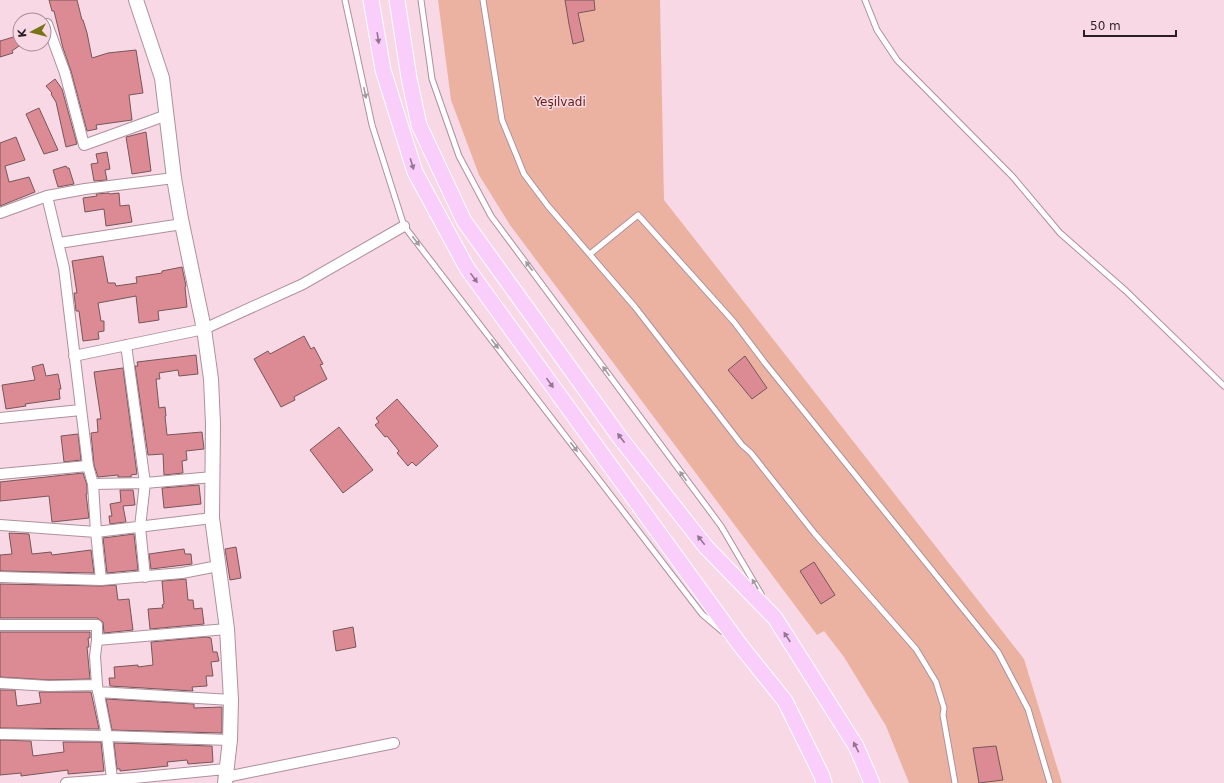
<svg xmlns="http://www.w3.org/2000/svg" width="1224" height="783" viewBox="0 0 1224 783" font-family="'DejaVu Sans',sans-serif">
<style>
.green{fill:#ebb2a2}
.building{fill:#dc8b94;stroke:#755759}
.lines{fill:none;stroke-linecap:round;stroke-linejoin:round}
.lane-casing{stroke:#ae909d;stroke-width:7}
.street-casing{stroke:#ae909d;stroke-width:12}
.secondary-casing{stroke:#ae909d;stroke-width:16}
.primary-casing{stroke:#fff;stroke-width:17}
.lane{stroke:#fff;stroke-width:5}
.street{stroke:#fff;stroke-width:10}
.secondary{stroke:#fff;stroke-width:14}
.primary{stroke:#facefb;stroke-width:15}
.oneway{fill:#92768f}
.oneway2{fill:#9f9a9c}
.labels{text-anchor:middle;stroke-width:3;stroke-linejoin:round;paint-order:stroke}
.park-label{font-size:12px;fill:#631f0b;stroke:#f9d8e6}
</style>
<rect width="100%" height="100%" fill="#f9d8e6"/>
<path class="green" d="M438,0H660L664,200L1024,659L1062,783H909L886,726L844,657L824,631L817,635L510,225L479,175L451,100Z"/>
<path class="building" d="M49,0H77L82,20H83L87,33L92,58L108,53L136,50L143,93L129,95L132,120L96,125L97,129L87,131L71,71L63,48L54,11H52Z
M565,0H594L595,10L578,13L584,41L573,44L569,24Z
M17,36L19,46L12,51L13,53L0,57V41Z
M55,79L62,89L77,144L66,147L56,102L51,94L52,93L46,86Z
M39,108L58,150L44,154L26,114Z
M146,132L151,171L132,174L126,137Z
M16,137L25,160L5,166L9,182L29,177L35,192L0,206V143Z
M107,152L110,169L105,170L107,180L94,181L91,164L98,163L96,154Z
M66,166L67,168H69L74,184L58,187L53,170Z
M109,193L110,194L119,193L120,206L129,205L132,222L106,226L104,209L85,212L83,198L97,196L96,194Z
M103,256L108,283H115L116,286L137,283L136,277L162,273V271L182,267L186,286L185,287L187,307L158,311L159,320L139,323L136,296L98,303L101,321H104V331L98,332L99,339L83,341L79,311H76L74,293H77L72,261Z
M304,336L311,349L314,347L323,364L320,365L327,379L294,397L295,400L281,407L254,359L268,351L270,354Z
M196,355L198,374L179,376L178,370L159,373L160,379H156L159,408L165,407L166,416H165L167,435L202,432L204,449L186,451L187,460L182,461L183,473L164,475L163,454L148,455L135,366H138L137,362Z
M745,356L767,388L752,399L728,370Z
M43,364L46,376L58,374L61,389H59L60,399L25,404L26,406L6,409L2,385L35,380L32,367Z
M123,368L137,474L131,475V477H118V475L98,477L94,465L91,433L98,432L97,419H101L94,372Z
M397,399L438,446L416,466L412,462L408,466L397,453L399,451L387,436L385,437L375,425L379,422L376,418Z
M339,427L373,470L343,493L310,450Z
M78,434L81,460L64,462L61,436Z
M83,473L87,485V494H86L89,518L52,522L49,496L0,501V482Z
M199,485L201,504L164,508L162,488Z
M120,490H133L135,505L123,506L126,522L110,524L109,516H112L110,504L121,502Z
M9,533L29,534L32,554L51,552L52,555L91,550L94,573L0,571V555L12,554Z
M134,534L138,570L107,573L103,538Z
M236,547L241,578L230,580L225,549Z
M184,549L185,554H191L192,564L151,569L149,554Z
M814,562L835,595L821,604L800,571Z
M186,579L188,600H193L194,609L202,608L204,624L150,629L148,609L163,608L162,605L164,604L162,581Z
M0,584L101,586L116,585L118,600L129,599L133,630L104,633L103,622L97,618H0Z
M353,627L356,647L336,651L333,631Z
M0,632H90V638H88L89,647H87L90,679L49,680L0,677Z
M206,637L211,638L213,652H217L219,661L211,662L213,676H206L207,686L192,687L193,691L110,686L109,678H115L114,667L138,665V667L153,665L151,642Z
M0,690H15L17,706L41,703L39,692H91L99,729L0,728Z
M106,699L194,704V708L222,707V733L112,730Z
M0,740L31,741L33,756L64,752L63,742H101L104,771L68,774V770L21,776V773L0,775Z
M114,743L212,746L213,762L188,764L187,760L167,762L168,766L120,771V769H117Z
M996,746L1003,780L979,783L973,748Z"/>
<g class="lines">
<g class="lane-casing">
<path id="lane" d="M345,0L372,125L404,226L702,614L722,631
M421,0L432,79L459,156L491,216L721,526L761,594
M483,0L502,120L524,174L548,206L635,307L742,445L751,453L815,534L916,649L936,682L944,708L943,715L955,783
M865,0L877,30L897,60L1013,177L1060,233L1126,291L1224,386
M590,254L638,215L734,322L765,363L998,652L1028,709L1050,783"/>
</g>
<g class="street-casing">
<path id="street" d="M47,24L65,73L84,145L167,115
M47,196L64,268L88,466L93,484L96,532L101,580
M0,213L47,196L85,189L174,178
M59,243L182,224
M126,345L145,483L140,527L145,577
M74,356L204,329L303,284L404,226
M0,418L81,410
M0,474L88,466
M93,484L145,483L213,477
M0,525L96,532L212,518
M0,577L101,580L182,573L218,566
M0,625H97V640L95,656L97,685L107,736L112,779
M97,640L227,629
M0,683L49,686L97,685
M98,692L231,700
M0,734L107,736L230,740
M226,777L394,743
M66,783L134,778L225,769"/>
</g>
<g class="secondary-casing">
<path id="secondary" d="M136,0L162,78L174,178L181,219L204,329L211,379L213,424L212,518L227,629L231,700L230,740L225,783"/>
</g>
<g class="primary-casing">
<path id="primary" d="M371,0L383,70L415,172L467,268L740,645L785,701L822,776L824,783
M397,0L409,78L419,125L464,221L621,439L706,547L775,618L856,746L872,783"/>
</g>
<use href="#lane" class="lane"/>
<use href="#street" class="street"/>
<use href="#secondary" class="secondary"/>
<use href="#primary" class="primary"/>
</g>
<defs><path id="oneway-solid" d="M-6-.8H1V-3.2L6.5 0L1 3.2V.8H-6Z"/></defs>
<g class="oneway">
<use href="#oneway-solid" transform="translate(378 38) rotate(81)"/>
<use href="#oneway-solid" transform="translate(412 164) rotate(73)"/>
<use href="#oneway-solid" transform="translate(474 278) rotate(54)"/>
<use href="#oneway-solid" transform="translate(550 383) rotate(54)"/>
<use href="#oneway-solid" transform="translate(621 438) rotate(-127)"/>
<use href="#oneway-solid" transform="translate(701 540) rotate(-128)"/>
<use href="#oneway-solid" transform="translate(787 637) rotate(-123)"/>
<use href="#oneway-solid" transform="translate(856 747) rotate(-117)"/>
</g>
<g class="oneway2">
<use href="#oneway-solid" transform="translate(365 93) rotate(78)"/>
<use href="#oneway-solid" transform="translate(416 241) rotate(53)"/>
<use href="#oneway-solid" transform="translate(529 266) rotate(-127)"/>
<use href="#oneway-solid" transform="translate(495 344) rotate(53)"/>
<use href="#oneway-solid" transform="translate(606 371) rotate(-126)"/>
<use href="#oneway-solid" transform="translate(574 447) rotate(53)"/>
<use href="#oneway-solid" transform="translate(683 476) rotate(-126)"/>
<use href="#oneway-solid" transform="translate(755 584) rotate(-121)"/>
</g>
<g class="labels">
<g class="park-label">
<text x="560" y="106">Yeşilvadi</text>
</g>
</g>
<g transform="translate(32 32) rotate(263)"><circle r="19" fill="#f9d8e6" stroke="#a68e98"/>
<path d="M0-3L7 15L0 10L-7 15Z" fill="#777418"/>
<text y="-6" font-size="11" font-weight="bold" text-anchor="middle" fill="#291e23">K</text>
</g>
<path d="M1084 30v6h92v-6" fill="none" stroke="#291e23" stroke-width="2"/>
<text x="1090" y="30" font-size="12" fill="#291e23" stroke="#f9d8e6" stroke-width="3" paint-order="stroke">50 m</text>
</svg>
